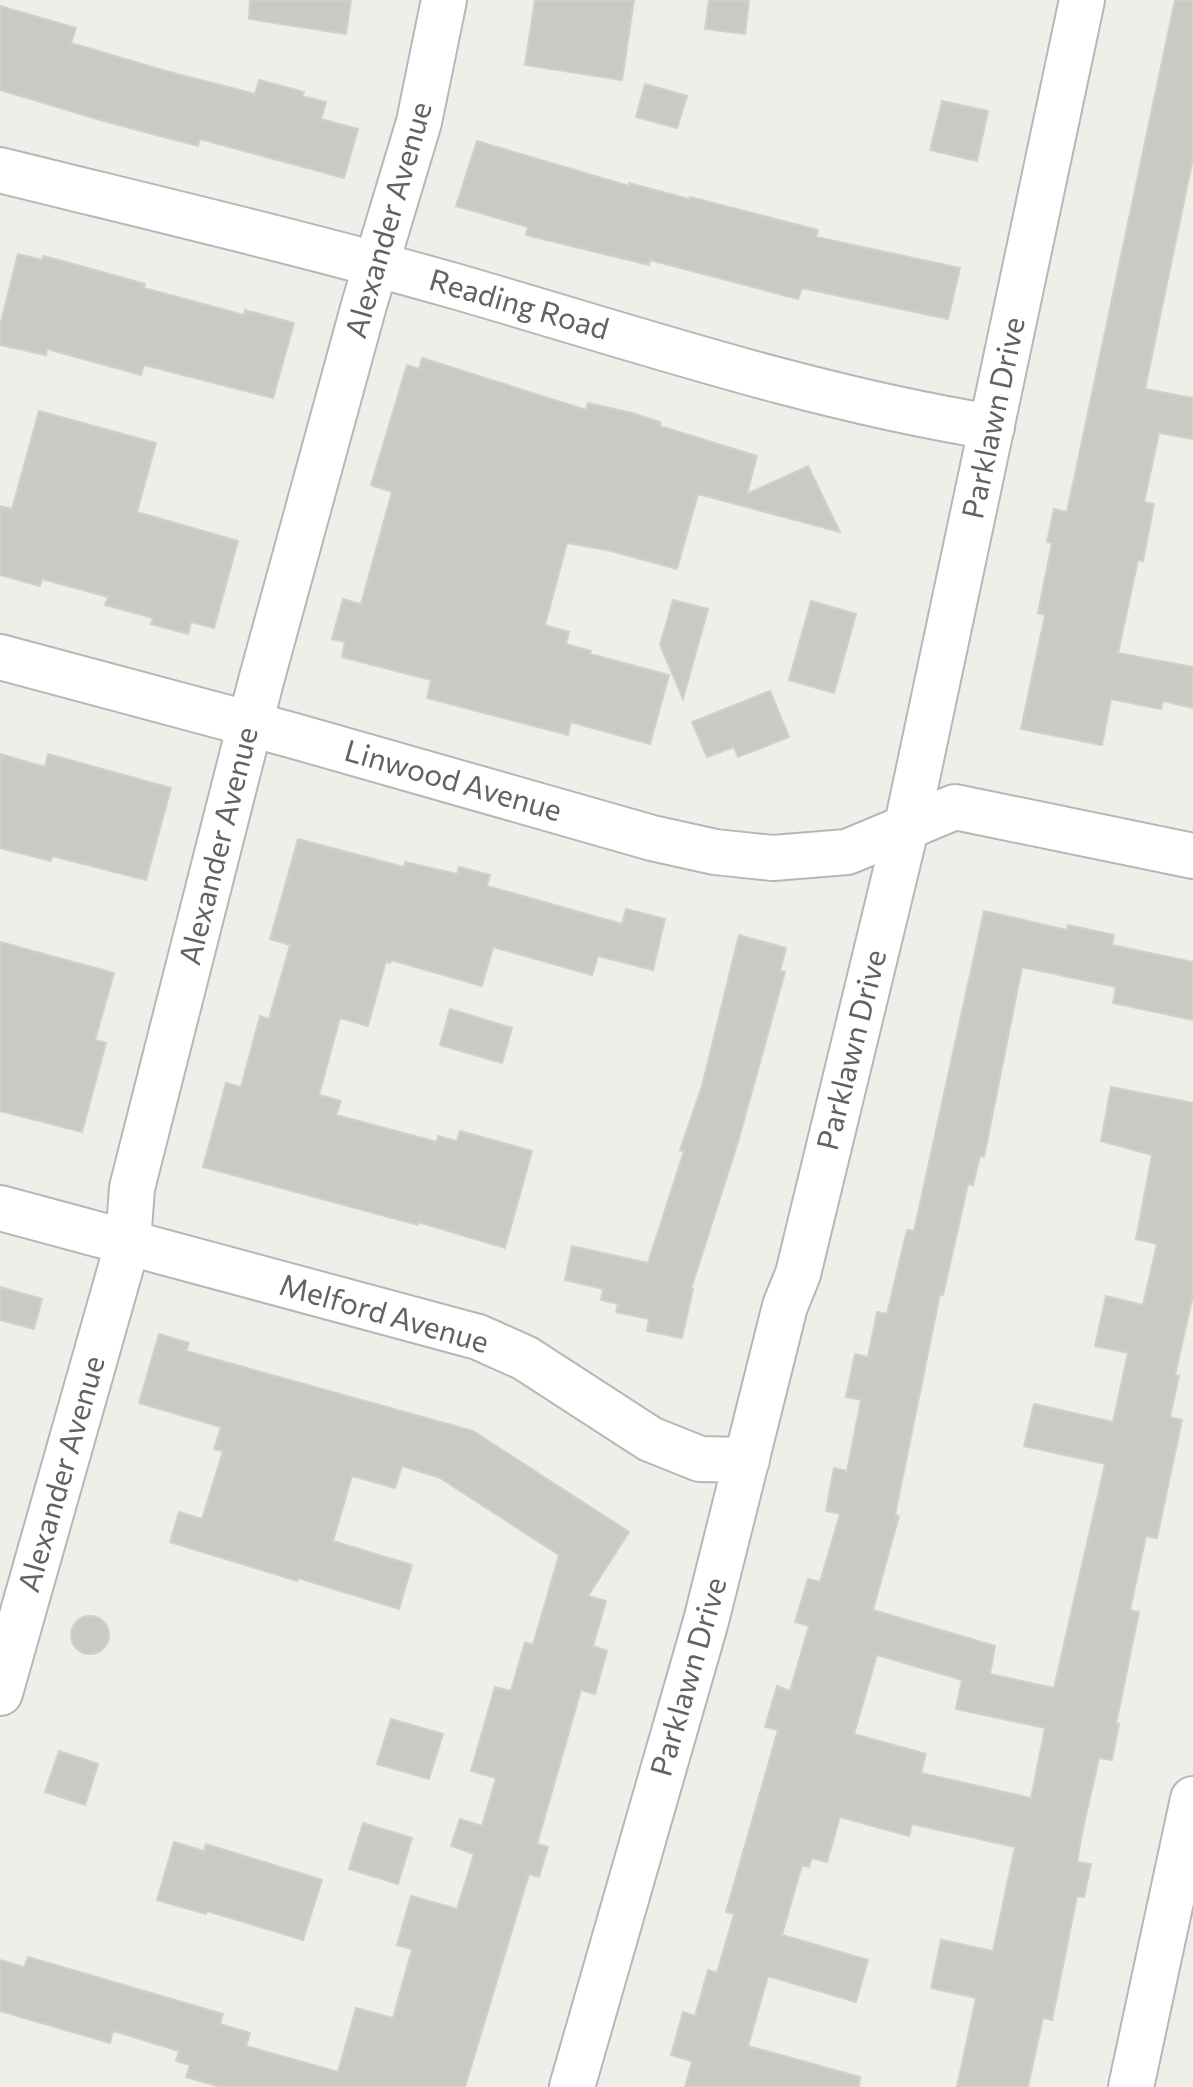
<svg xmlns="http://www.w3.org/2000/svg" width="1193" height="2087" viewBox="0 0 1193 2087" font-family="Commissioner,sans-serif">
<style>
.building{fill:#cbc9c4;stroke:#d3d0c7;stroke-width:2;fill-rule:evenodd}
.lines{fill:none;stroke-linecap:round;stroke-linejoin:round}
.minor-casing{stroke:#b5b7ba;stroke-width:48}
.minor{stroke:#fff;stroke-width:44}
.labels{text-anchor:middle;stroke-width:6;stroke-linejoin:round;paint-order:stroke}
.street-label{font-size:30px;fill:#5f6266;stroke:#fff}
</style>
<rect width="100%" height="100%" fill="#efeee8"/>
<path class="building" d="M250,0H351L346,34L249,19Z
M535,0H634L622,80L525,65Z
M709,0H749L745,34L705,29Z
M1175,0H1193V158L1145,389L1193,398V439L1159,433L1144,502L1154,504L1143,561L1138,560L1118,653L1193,667V708L1163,701L1161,709L1111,699L1102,745L1021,729L1045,615L1038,613L1052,543L1047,542L1054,509L1067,512Z
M0,6L76,28L71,43L166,71L255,94L259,80L304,92L302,96L326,102L321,119L358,129L344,178L200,139L198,146L107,122L0,90Z
M645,84L687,96L677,128L636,117Z
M942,101L988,111L977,161L930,150Z
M477,141L629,186V183L689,199L690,197L818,230L816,237L960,268L948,319L802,288L798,299L650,260L649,265L526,235L528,227L456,206Z
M18,254L42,260L43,256L59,260L145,284L144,288L244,315L245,310L294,323L273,398L144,365L141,375L47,349L46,355L0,345V326Z
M422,358L586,410L588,403L632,413L660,422V426L757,456L747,494L808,466L840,532L698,494L677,569L607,550L567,543L545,625L569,632L566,644L591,651L590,654L669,675L650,744L571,722L568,735L427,698L431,680L342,657L345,642L332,639L343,599L361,604L392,492L371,485L407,365L419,369Z
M39,411L156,443L137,512L238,541L214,628L191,622L188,634L151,624L153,618L105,605L108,597L42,579L40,586L0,575V506L12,509Z
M673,600L708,609L683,699L660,645Z
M811,601L856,614L834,693L789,680Z
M770,691L789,737L738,757L734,747L707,757L692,722Z
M0,754L45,767L48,754L171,788L146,880L52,856L51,861L0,848Z
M298,839L404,867L405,862L457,874L459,867L490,875L487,886L622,924L626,909L665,919L653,970L598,956L592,975L493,947L482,986L391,960L390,963L386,961L368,1026L340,1018L319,1095L341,1101L336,1115L437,1142L438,1136L457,1141L460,1131L532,1151L505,1248L418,1222V1225L203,1167L226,1083L241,1087L260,1016L269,1019L290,945L270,939Z
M984,911L1067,930L1068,925L1114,935L1112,945L1193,962V1020L1113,1003L1116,987L1022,967L984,1157L980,1156L973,1185L968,1184L943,1295L940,1294L895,1515L899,1516L873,1610L995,1646L990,1674L1054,1688L1105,1464L1024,1446L1034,1404L1113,1422L1128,1353L1095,1346L1106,1296L1143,1305L1157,1244L1136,1239L1152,1155L1101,1141L1111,1087L1193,1103V1295L1175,1375L1179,1376L1170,1417L1182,1420L1157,1538L1146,1536L1130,1610L1139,1612L1116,1724H1119L1112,1760L1099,1758L1082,1833L1077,1862L1091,1864L1084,1897L1077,1896L1052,2020L1043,2018L1028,2087H957L976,1998L931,1988L941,1940L993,1951L1015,1847L912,1824L909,1836L840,1817L827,1862L812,1858L809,1867L802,1865L782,1935L868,1960L856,2002L768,1976L748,2046L860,2077L859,2087H685L692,2061L671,2055L683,2012L695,2016L708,1970L717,1973L734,1914L726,1912L778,1730L765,1727L777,1686L790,1691L809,1626L795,1622L808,1579L820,1582L840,1514L826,1511L834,1468L847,1471L861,1400L846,1397L855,1354L868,1357L877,1312L887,1314L907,1230L914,1231ZM877,1655L962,1680L956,1709L1045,1728L1031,1798L921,1773L926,1754L854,1734Z
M739,935L786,948L780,971L785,972L738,1142L691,1289H693L682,1338L647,1331L649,1319L616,1312L618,1304L601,1300L603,1289L565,1280L572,1246L648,1263L684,1151L680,1150L702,1086Z
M0,942L114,973L95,1040L106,1043L82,1132L0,1111Z
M450,1009L512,1028L502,1063L440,1045Z
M0,1287L42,1299L34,1329L0,1320Z
M159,1334L189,1343L186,1351L473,1431L629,1532L588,1596L606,1601L593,1646L607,1651L595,1694L581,1690L537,1844L548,1847L539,1877L529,1874L465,2087H220L186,2077L190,2065L176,2061L179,2051L113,2031L110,2043L0,2011V1960L24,1967L28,1957L223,2014L220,2024L250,2033L246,2046L338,2072L356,2008L393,2018L412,1949L397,1945L411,1896L457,1909L474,1854L451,1846L460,1819L482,1826L496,1778L471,1771L495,1687L511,1691L525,1642L533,1645L559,1555L440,1478L402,1466L395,1488L352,1476L333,1541L412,1565L399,1609L298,1578L297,1581L170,1542L179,1512L202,1519L223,1451L214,1449L221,1427L139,1403Z
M71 1635a19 19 0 1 1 38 0a19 19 0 1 1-38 0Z
M391,1719L443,1734L429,1779L377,1764Z
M59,1751L98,1764L85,1805L45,1792Z
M363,1823L412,1838L398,1884L349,1869Z
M174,1842L204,1851L206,1844L322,1880L303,1940L207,1911L206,1914L157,1900Z"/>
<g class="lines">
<g class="minor-casing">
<path id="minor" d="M0,170C153,208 307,244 458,287C634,338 811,398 992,427
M0,657L291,735L652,838L715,852L773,858L847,852L955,807L1193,856
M0,1208L478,1337L525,1358L650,1439L700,1459L747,1460
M0,1693L128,1242L132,1188L261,681L364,305L419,122L444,0
M572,2087L706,1621L785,1306L798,1274L907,825L1082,0
M1131,2087L1193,1799"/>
</g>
<use href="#minor" class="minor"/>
</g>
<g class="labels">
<g class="street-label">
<text transform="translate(389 220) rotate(-74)" y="10">Alexander Avenue</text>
<text transform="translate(519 305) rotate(16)" y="10">Reading Road</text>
<text transform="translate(994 418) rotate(-78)" y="10">Parklawn Drive</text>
<text transform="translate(453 781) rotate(16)" y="10">Linwood Avenue</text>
<text transform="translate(219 846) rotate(-76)" y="10">Alexander Avenue</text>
<text transform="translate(852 1050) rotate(-76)" y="10">Parklawn Drive</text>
<text transform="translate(384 1314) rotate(16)" y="10">Melford Avenue</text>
<text transform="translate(62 1474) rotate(-74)" y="10">Alexander Avenue</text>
<text transform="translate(689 1677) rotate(-74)" y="10">Parklawn Drive</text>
</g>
</g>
</svg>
